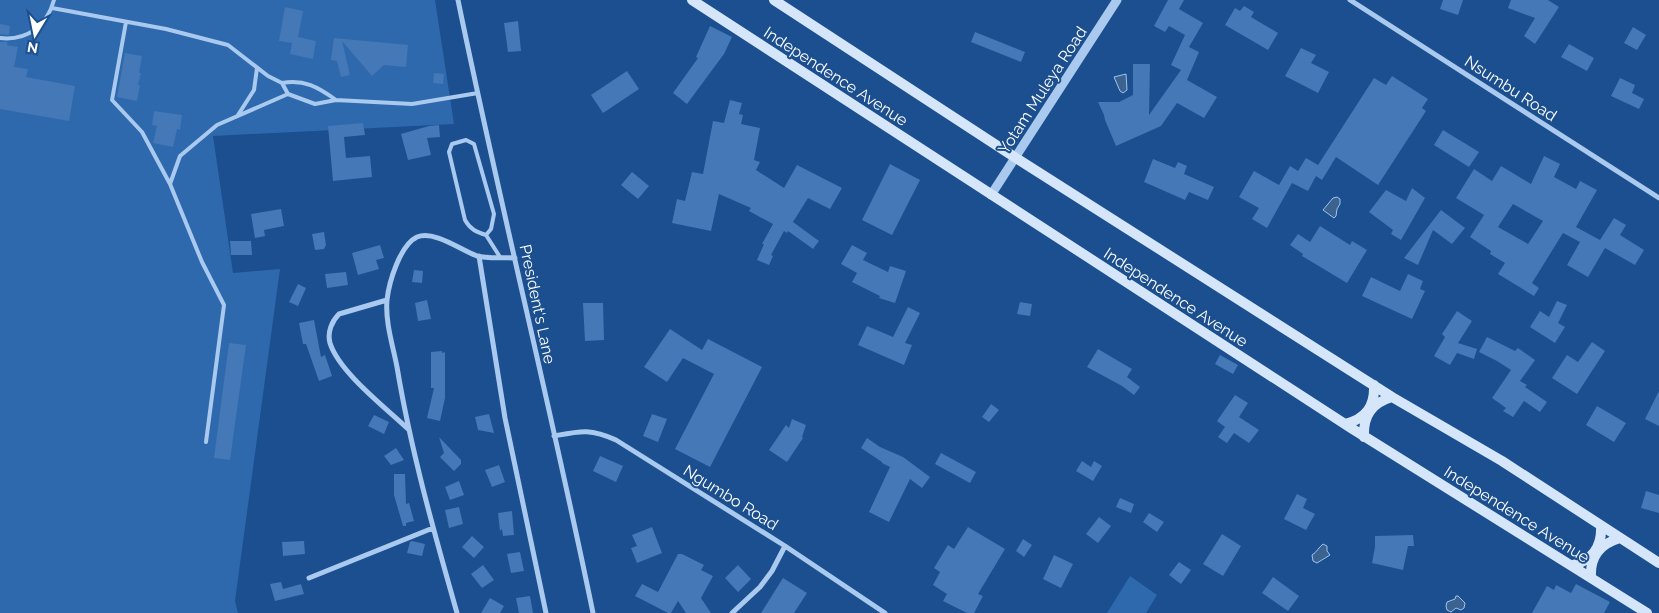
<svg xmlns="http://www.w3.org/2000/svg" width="1659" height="613" viewBox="0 0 1659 613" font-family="Raleway,sans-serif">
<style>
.green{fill:#2e69ad}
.water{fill:#3c6290;stroke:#9cc4f0}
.building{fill:#4478b7;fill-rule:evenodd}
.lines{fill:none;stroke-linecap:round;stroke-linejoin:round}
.service{stroke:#a9c9ee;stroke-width:4}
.minor{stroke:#a9c9ee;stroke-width:5}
.tertiary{stroke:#a9c9ee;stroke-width:9}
.secondary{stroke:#d6e6fa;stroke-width:10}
.labels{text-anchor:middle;stroke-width:4;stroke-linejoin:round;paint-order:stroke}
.street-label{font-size:16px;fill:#fff;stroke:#1b4f8f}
</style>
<rect width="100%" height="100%" fill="#1b4f8f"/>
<path class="green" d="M0,0H435L454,124L213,136L233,273L280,269L235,601L238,613H0Z
M1130,576L1157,595L1146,613H1107Z"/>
<path class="water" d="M1126,74L1127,90L1123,93L1120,91L1114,77Z
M1337,197L1340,199V204L1337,209L1336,216L1334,218L1323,210L1333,198Z
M1323,544L1327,546V551L1330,555L1317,563L1313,561L1312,555C1317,552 1318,548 1323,544Z
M1456,596H1458L1465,603L1464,608L1461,610L1456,608L1451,612L1447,610L1446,606L1447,602L1455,599Z"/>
<path class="building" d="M1168,0H1184L1179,9L1203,23L1189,47L1199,52L1187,80L1217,97L1204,118L1177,103L1161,126L1116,146L1105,120L1104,115L1098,102H1119L1133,95V64H1150L1149,115L1181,70L1171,65L1185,35L1169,26L1165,32L1154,26Z
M1443,0H1463L1458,15L1440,9Z
M1511,0H1548L1559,7L1535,44L1524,36L1535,18L1508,8Z
M1244,6L1254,12L1251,17L1278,33L1268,50L1225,25L1235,8L1240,11Z
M285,7L303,11L298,37L316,41L313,59L290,54L292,43L279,41Z
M518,21L521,51L508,52L504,23Z
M0,24L10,26L9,35L0,34Z
M710,26L732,37L724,54L687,104L673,93L698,58L696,57Z
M1633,27L1646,35L1637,50L1624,43Z
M975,32L1025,52L1021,62L971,42Z
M334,38L408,45L406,67L384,65L372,76L342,41L350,75L341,77L337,61L331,60Z
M0,42H7V45L18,47L14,67L28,69L26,77L75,86L69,121L0,109Z
M1569,44L1594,58L1587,71L1561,57Z
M1301,48L1316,55L1311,63L1329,72L1318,93L1285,76Z
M125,53L142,56L139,73H141L138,85H140L137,101L117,97Z
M627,71L639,89L603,113L591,95Z
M434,73L444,74L443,84L433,83Z
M1392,76L1428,99L1422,108L1426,111L1378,185L1336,157L1322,180L1316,176L1308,191L1292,183L1267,228L1252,219L1259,208L1239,197L1254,171L1279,185L1290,166L1298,171L1306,158L1318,165L1374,78L1386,85Z
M1620,78L1635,85L1632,93L1644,99L1639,109L1611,96Z
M730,100L742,103L739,114L743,115L741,124L760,128L754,160L760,162L756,170L784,188L797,165L842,188L830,209L808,198L793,222L819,241L813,249L788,231L787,233L784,231L771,255L773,256L769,265L757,260L764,244H762L773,224L749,211L751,208L719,194L711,231L672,223L677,199L685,201L692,172L703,174L713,121L724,123Z
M154,111L182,115L180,130L177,129L173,147L153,143L157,126L152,125Z
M363,123L365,135L344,137L346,158L370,156L372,177L333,181L328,126Z
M439,125L440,137L427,138L431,155L408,160L401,134L429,126Z
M1443,130L1479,152L1469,167L1434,145Z
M1544,156L1560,164L1554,177L1576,189L1580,181L1597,190L1576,227L1600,240L1614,218L1626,225L1620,235L1644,250L1635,265L1605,248L1588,277L1567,265L1580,242L1563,233L1532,283L1539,288L1534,296L1498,274L1505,263L1490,254L1491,251L1470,237L1484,215L1456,198L1474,169L1492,181L1501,166L1531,184ZM1513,204L1543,221L1528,244L1498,227Z
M1153,159L1175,168L1178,162L1187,166L1184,174L1214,187L1208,200L1189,192L1185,200L1144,182Z
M890,164L920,180L892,235L862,220Z
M632,172L649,186L638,199L621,185Z
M1412,188L1425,198L1401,240L1391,234L1393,230L1369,212L1386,190L1406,201Z
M281,209L284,226L264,230L265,236L255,238L251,214Z
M1441,210L1465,228L1452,244L1433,230L1418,265L1404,258Z
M1320,226L1350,245L1352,241L1367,250L1347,283L1302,256L1303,254L1290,245L1298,234L1310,242Z
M324,232L326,245L324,249L315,250L312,234Z
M230,241H251L252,255H231Z
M380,245L384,258L376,260L379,269L358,275L352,253Z
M852,245L867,253L863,260L888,272L890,266L906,271L895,303L879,298L880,296L852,282L857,273L841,264Z
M414,270L423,271L422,283L412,282Z
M346,272L348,285L327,288L325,274Z
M1408,274L1423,281L1420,289L1425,291L1412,319L1362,296L1371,277L1400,291Z
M298,284L306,288L298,306L289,302Z
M427,300L431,319L418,321L415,303Z
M1557,301L1567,305L1558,323L1565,327L1555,343L1530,327L1540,311L1549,317Z
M1020,302L1032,304L1030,316L1017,314Z
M583,303H603L604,340L585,341Z
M908,307L920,313L905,343L912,345L904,365L858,345L867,326L893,337Z
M1457,311L1472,321L1458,343L1477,349L1474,359L1457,353L1450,365L1434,356L1445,337L1442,334Z
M314,320L321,357L325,355L332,376L319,381L306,344H303L299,323Z
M670,329L702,350L708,339L762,367L710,467L675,449L714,374L683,358L667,382L644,367Z
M1487,337L1515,351L1518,348L1535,360L1520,381L1527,385L1525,387L1547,402L1540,412L1524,401L1513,417L1503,411L1506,408L1492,398L1511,370L1497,361L1479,352Z
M1592,342L1605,351L1577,394L1552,378L1567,355L1578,362Z
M229,343L246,345L230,460L214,458Z
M1098,349L1132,369L1127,377L1140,387L1134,395L1122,386L1087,367Z
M442,351V353L445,352V398L440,421L427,418L434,388H431V352Z
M1220,355L1238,365L1233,374L1215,364Z
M1659,391V426L1645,419Z
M1235,395L1248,403L1239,417L1259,430L1249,443L1234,433L1227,443L1218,437L1225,427L1217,421Z
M991,404L999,410L989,422L982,417Z
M1597,406L1626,423L1614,442L1586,425Z
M489,414L494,433L478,430L475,417Z
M652,414L667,419L658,442L643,436Z
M374,415L389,422L384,434L368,426Z
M792,419L806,425L802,437L803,438L787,462L769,450L786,425L789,428Z
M439,437L461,460V464L454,471L440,457L444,453Z
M867,438L880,447L903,457L930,477L922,488L910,479L889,522L869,512L890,467L882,463V462L861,448Z
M396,448L404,460L391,465L384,456Z
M941,453L976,472L970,483L935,464Z
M600,456L623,466L616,482L593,471Z
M1082,461L1091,467L1094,461L1102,466L1093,481L1076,471Z
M499,465L505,482L492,487L485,470Z
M394,474H405L406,504L409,503L414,521L406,523V526H403L394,495Z
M459,481L464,495L450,500L445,487Z
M1646,491L1659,495V513L1641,508Z
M1297,494L1307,499L1303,508L1315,514L1306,530L1284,519Z
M1120,498L1134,504L1131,513L1116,507Z
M459,507L463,524L449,528L445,510Z
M512,511L514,535L503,536L502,529L500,531L498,513Z
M1149,513L1164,522L1157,532L1143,522Z
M1099,517L1111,526L1098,543L1086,534Z
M652,527L662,553L637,563L631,548L637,546L632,535Z
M968,527L1005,549L978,594L983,596L974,613H967L943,601L947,594L933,585L940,572L934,568L948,545L954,549Z
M1222,534L1241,546L1223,576L1203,564Z
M1413,535L1414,546H1408L1403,570L1372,563L1375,547V536Z
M472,536L484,547L474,558L462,547Z
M1023,539L1032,545L1024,557L1016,551Z
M304,541L305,554L283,556L282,542Z
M412,541L425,544L422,556L407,553L410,542Z
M520,552L524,571L511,573L507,554Z
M678,554H682L704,565L701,570L713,576L701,598L711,613H686L678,601L671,613H668L635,596L642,584L658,592Z
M1054,555L1073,564L1061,588L1043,579Z
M1179,562L1191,570L1181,584L1169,575Z
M483,565L494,580L482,588L471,574Z
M738,565L751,579L738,592L725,578Z
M1273,577L1299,596L1288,611L1262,593Z
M783,578L807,593L794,613H761Z
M281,582L283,589L301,584L304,594L275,601L270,584Z
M1576,584L1610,602L1604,613H1532L1547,586L1554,590L1556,585L1571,593Z
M530,596L533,613H519L516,598Z
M490,598L504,606L500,613H481Z"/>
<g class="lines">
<path class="service" d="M52,8L166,29L228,45L268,76L282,83L288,94L315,104L336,100L412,104L478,93
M126,22L112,100L142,132L170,184
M0,38C27,41 47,26 54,0
M282,83C304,79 318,87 336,100
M238,115L254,90L257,68
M486,235L491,229L494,214L474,144L466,140L452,144L449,152L465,220C470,229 476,232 486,235L500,257
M206,442L224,305L202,262L170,184L180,156L217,125L288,94"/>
<path class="minor" d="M458,0C500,205 551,408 593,613
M1350,0L1659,198
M479,256L505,418L546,613
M387,300L339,314C332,321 327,332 330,343C339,372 386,408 408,429
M554,436C580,431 590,428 616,440L785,546L885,613
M309,578L433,528
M457,613C434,532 411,451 397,367C393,346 385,322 387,300C389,282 400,245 417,237C434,230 461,250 477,256C488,259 504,257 515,258
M732,613L760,587L772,571L785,546"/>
<path class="tertiary" d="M991,195L1117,0"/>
<path class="secondary" d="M692,0L1351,428L1647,613
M774,0L1016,158L1392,397L1502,461L1659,563
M1345,424C1366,419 1375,406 1374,385
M1364,437C1363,415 1372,403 1392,397
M1573,565C1593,560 1602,547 1601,526
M1591,577C1590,556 1600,544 1620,538"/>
</g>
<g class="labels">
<g class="street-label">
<text transform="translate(836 76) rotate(33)" y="6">Independence Avenue</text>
<text transform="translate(1511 88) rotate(33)" y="6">Nsumbu Road</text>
<text transform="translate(1042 90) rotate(-57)" y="6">Yotam Muleya Road</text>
<text transform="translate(1176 297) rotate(33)" y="6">Independence Avenue</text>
<text transform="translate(538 304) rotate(78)" y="6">President's Lane</text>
<text transform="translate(731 497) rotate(32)" y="6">Ngumbo Road</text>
<text transform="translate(1517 514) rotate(32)" y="6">Independence Avenue</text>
</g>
</g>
<g transform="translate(35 35) rotate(190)" stroke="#1b4f8f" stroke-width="4" paint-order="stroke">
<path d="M0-4L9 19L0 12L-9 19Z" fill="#ffffff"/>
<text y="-8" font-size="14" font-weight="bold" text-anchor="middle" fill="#ffffff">N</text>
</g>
</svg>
